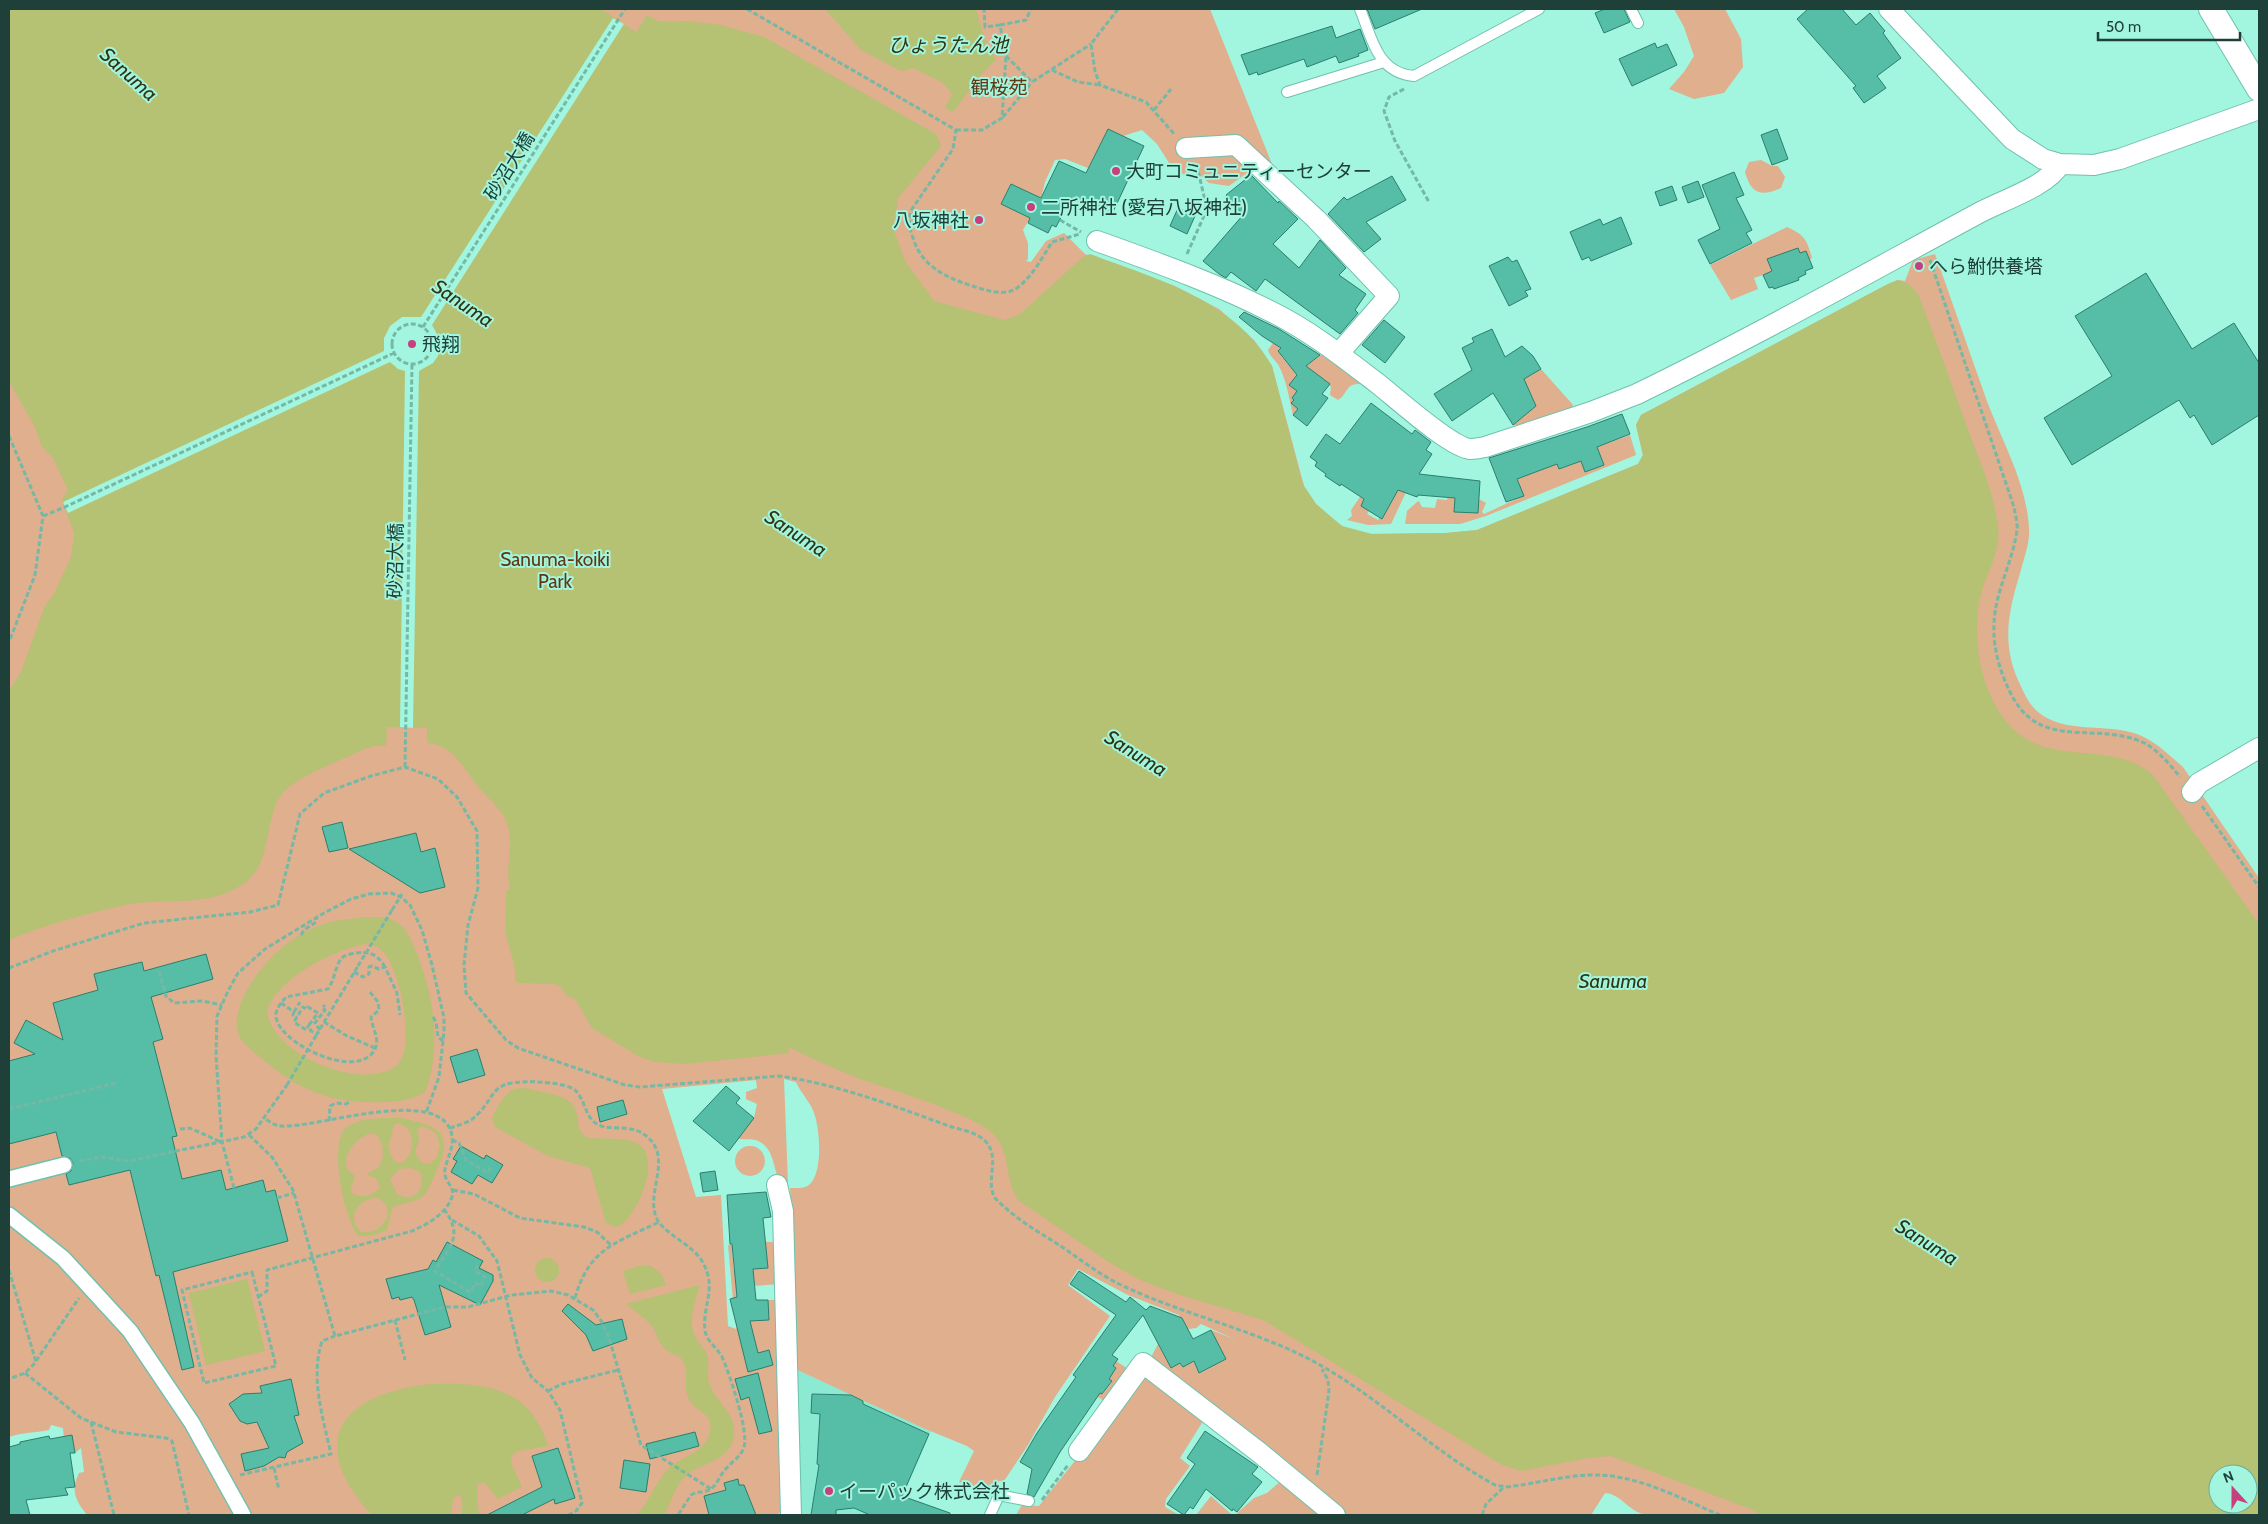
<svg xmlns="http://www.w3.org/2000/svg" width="2268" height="1524" viewBox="0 0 2268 1524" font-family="Cabin,'Noto Sans JP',sans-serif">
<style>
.built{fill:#8cead3}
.green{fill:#dfaf8e;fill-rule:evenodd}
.water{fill:#b5c173;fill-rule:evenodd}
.pier{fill:#a2f5df}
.building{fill:#56bea7;stroke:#297f6d}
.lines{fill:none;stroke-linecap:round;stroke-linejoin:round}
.service-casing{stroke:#6fc1ad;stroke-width:12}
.pedestrian-casing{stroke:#6fc1ad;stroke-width:18}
.minor-casing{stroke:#6fc1ad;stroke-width:22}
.tertiary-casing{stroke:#6fc1ad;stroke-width:26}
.path{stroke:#75b8a6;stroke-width:3;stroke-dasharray:5 2.5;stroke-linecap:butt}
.service{stroke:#fff;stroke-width:10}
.pedestrian{stroke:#fff;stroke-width:15}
.minor{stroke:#fff;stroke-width:20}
.tertiary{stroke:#fff;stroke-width:24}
.path-bridge{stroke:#75b8a6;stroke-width:3;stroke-dasharray:5 2.5;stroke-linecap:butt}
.poi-dot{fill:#c73f7d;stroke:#a2f5df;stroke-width:2}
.labels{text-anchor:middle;stroke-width:4;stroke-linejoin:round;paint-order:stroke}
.park-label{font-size:19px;fill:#623611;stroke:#a2f5df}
.street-label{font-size:19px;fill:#1e4038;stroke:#a2f5df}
.poi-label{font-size:19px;fill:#1e4038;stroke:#a2f5df;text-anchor:start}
.water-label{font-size:20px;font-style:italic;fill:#303513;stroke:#a2f5df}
</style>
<rect width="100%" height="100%" fill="#a2f5df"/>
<path class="built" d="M9,471L28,509L20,587L9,611Z
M793,1368L931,1431L895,1515H791Z"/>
<path class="green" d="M9,9H1210L1274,169L1258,165L1229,186L1209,183L1195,170L1187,177L1169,163L1157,144L1142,130L1123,136L1108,129L1088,168L1065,159L1055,160L1045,182L1041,198L1011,184L1001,204L1030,218L1023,230L1028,243V259L1026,261L1031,262L1046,241L1064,233L1085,254L1175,286L1219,309L1254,340L1272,366L1304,486L1316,504L1334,520L1342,526L1364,534L1446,533L1477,530L1638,464L1643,455L1636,425L1641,415L1888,284L1898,280L1905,281L1913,260L1935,254C1953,304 1970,354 1988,404C2004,445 2027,485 2029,529C2030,543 2024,557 2021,570C2009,609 2001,641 2018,680C2023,691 2029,705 2038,712C2064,734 2105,723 2137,734C2154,740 2169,755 2183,767L2259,878V1515H1647C1628,1512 1622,1494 1605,1493L1591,1515H1344L1186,1390L1187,1383L1149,1361L1158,1344L1171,1367L1180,1363L1183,1367L1194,1361L1200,1373L1226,1359L1211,1330L1234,1339L1201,1324L1196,1328L1189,1329L1181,1325L1179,1315L1128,1295L1078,1269L1068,1285L1110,1316L1055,1397L1028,1445L1004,1481H999L991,1493L959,1482L974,1451L967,1446L923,1428L793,1368L784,1502L781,1512L776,1515H87C76,1501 70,1491 79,1473L84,1472L81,1448L75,1453L64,1440L63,1428L51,1425L49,1430C34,1433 23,1432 9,1437ZM756,1080L757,1088L746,1092V1099L757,1104L754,1118L737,1138C744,1141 753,1137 760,1142C775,1150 773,1171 781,1184H788L784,1079L796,1082C801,1094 812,1103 815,1116C820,1132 823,1173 809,1185C804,1189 797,1188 790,1188L793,1230L777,1242H765L768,1268L753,1269V1273L743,1270L734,1271L732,1251L743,1250L742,1243L728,1245L733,1300H735V1297L753,1296L752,1286L780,1284L781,1300H768L769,1320L741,1321L736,1329L728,1326L721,1195L696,1197L662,1089ZM2218,1474H2248V1504H2218Z
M1674,9H1725L1741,39L1743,67L1724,93L1694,99L1669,89L1684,72L1694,56L1684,27Z
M1761,160L1772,166H1778L1785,177L1781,188C1761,197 1751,194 1745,172L1749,162Z
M1787,227C1805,235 1807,240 1812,258L1809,260L1806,251L1800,253L1798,248L1785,253L1787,259L1770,266L1772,272L1754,278L1758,289L1731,300L1710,265Z
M1273,343L1286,352L1281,356L1296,374L1323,353L1363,380L1359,384C1346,383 1347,395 1338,400L1330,395L1331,387L1329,384L1297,391L1295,400L1298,409L1293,415C1289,399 1287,382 1279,366C1276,360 1270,357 1268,350Z
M1541,369L1573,405L1569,412L1520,427L1513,425L1536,406L1527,386L1518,382Z
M1630,435L1636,455L1486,516L1460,524H1405L1407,511L1417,502L1419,501L1422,507L1435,508L1437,499L1447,500L1449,492L1456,482L1455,512L1478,513L1479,499L1486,503L1482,512L1484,514L1523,496L1517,479L1542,470L1541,467L1556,461L1560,469L1581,461L1585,472L1604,465L1597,447Z
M1400,486L1407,490L1391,524L1368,525L1347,520L1352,516L1351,510L1360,497L1364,499L1361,506L1369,511L1367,514L1378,520L1380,517L1383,518Z
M735 1161a15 15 0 1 1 30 0a15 15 0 1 1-30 0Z
M1116,1361L1131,1371L1108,1404L1097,1396L1099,1392L1103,1394L1112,1382L1109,1379L1116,1368L1113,1366Z
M1144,1374L1205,1418L1180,1458L1190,1466L1166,1499L1165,1507L1179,1515H1016L1022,1505L1039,1506Z
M1283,1479L1327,1515H1235L1254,1498L1267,1493Z
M1211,1496L1232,1515H1196Z"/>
<path class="water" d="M9,9H601L636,32L647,15L658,21L668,22L685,21L720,25L764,37L936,134L941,146L898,198L893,228L905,261L934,301L1004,320L1019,315L1083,257L1090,254C1156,279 1235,300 1272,366L1301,478L1304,486L1316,504L1342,526L1372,534L1446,533L1477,530L1638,464L1643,455L1636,425L1641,415L1888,284L1898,280L1910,285L1918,294C1936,340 1952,386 1969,432C1980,462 1994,493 1998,526C2001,548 1990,567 1983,587C1969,632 1979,695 2013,729C2052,767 2113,739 2153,775L2259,924V1515H1760L1753,1510L1611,1456L1588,1458L1521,1471L1502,1465L1263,1320L1180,1295L1138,1279L1107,1261L1018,1200C1005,1181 1011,1154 995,1136C977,1114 889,1090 858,1078C835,1069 811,1058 788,1047L789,1053L685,1064L655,1062L638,1056L592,1028L575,999L567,996L561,987L554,984L518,983L515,980C517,963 508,949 506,933C504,919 507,906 506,892L510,888C505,869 513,849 509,830C506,813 492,802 481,790C466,773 454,744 427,743V728L387,727L386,746H374L367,748C346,758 294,777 281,795C264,820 272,862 246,882C210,909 166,897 125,905C88,913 44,925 9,940V691L21,672L45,606L54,594L71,557L74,533L62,500L68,490L53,458L41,445L35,427L9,381ZM2218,1474H2248V1504H2218Z
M825,9H976L985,40L996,60L984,71L953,112L945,108L952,94L943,83L913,68L902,71L897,69L861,50Z
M367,917C380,917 393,917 403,927C409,933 413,945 417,954C434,996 442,1048 425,1092C413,1100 396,1102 381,1102C331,1104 298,1090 260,1057C254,1052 245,1046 241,1039C225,1014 258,969 276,953C288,942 303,932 318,926C333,920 351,919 367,917ZM365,944C385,945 390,961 396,977C403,995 414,1052 396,1066C361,1092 271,1054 267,1011C278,977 332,951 365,944Z
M514,1089C524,1087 533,1090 542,1092C595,1100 566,1125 588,1138C601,1139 631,1137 641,1146C660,1162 637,1220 616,1227L606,1223L590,1168L548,1156L495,1127L492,1118C497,1107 504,1094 514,1089Z
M401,1118C436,1126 455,1130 437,1170C433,1178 429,1191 422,1197C413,1203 401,1203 392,1208L387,1230L374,1235L359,1236C344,1222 329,1144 345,1129C358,1117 384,1118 401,1118ZM397,1123C431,1131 398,1193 388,1145L392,1135L393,1126ZM423,1126L436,1133L440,1145L437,1157L430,1164L422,1163L415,1153L419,1138L417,1130ZM369,1134H375C384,1141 386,1159 377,1168C373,1171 370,1171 367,1175L376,1178L380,1187C373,1196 362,1199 352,1193L351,1189L355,1176L347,1169C342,1155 356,1138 369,1134ZM409,1168L419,1171C429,1188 413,1204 397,1194L390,1179L399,1169ZM378,1198C400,1210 381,1235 362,1232C344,1219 359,1197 378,1198Z
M535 1270a12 12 0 1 1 24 0a12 12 0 1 1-24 0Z
M650,1265L662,1275L666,1285L630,1294L623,1271L639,1266Z
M247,1279L265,1351L206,1365L189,1293Z
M700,1285C696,1297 691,1313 692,1326C693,1338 700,1343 706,1352C711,1360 706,1373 709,1382C716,1405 742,1415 732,1443C725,1460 703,1464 689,1473C675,1483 672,1502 664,1515H636C650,1502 655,1482 669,1468C681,1457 704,1453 709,1435C716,1411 696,1414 689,1399C683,1388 688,1376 685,1365C681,1353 672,1356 665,1349C658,1343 657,1333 652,1326C645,1318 634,1311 626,1304Z
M431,1384C486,1383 529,1386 548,1446L518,1451L511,1456L512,1465L522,1487L498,1499L485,1483L478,1484L477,1496L479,1515H462V1499L459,1494L453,1499L451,1515H372C304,1442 341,1393 431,1384Z"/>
<path class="pier" d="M613,18L624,24L432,325L439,338L438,356L433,363L419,371L413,728L400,727L405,371L398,369L390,362L68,513L63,502L384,351V338L390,326L402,317H421Z"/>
<path class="building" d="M1367,9H1422L1375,29Z
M1605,9H1624L1630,22L1604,33L1595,13Z
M1808,9H1842L1856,25L1870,13L1885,31L1883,33L1901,58L1877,76L1886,88L1864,103L1853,88L1856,86L1797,19Z
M1332,26L1336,38L1360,29L1368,50L1358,54L1359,56L1339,63L1336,56L1307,67L1304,59L1258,75L1257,72L1249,75L1241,55Z
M1655,43L1657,48L1667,44L1677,65L1632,86L1619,59Z
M1108,129L1144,146L1111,216L1071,198L1056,227L1052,225L1048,233L1028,223L1030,218L1001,204L1011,184L1041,198L1059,161L1086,173Z
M1777,129L1788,159L1772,165L1761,135Z
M1734,172L1744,195L1736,198L1752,230L1746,233L1752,243L1710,264L1698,240L1720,229L1702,185Z
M1251,175L1278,203L1279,201L1298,219L1273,244L1299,268L1320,240L1346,268L1339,275L1366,294L1355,310L1358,313L1340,334L1265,279L1256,291L1231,272L1226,278L1219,274L1203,261L1243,215L1226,195Z
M1392,176L1406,200L1366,222L1381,239L1364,252L1328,214L1344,197L1347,200Z
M1698,181L1704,197L1688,203L1682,187Z
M1672,186L1677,200L1660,206L1655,192Z
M1178,208L1195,216L1187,234L1170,226Z
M1621,217L1632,244L1591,261L1589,257L1582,260L1570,232L1600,219L1603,225Z
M1798,248L1800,253L1806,251L1813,268L1805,271L1806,274L1798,278L1799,280L1774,289L1773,287L1769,288L1763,275L1772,271L1767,259Z
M1508,257L1512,262L1517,260L1531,289L1525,291L1528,296L1509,306L1489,266Z
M2146,273L2192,349L2234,323L2259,363V415L2212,445L2194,415L2190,418L2179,400L2072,465L2044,418L2112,376L2075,316Z
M1244,312L1279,329L1320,355L1306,366L1330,384L1322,394L1328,398L1307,426L1293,415L1298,409L1291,403L1294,400L1292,398L1297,391L1289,385L1297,375L1278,351L1281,348L1262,336L1239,317Z
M1384,320L1405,337L1385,363L1362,345Z
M1492,329L1505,357L1522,346L1533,356L1541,369L1524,379L1536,406L1513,425L1493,393L1452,421L1434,394L1472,370L1462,348L1474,342L1472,338Z
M1371,403L1412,434L1415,430L1431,442L1426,450L1432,454L1419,474L1480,481L1478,513L1454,512L1455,498L1418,495L1417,497L1398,490L1382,519L1361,506L1364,499L1341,484L1340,486L1325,476L1326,474L1315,466L1317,462L1310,457L1326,434L1340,444Z
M1622,414L1630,434L1597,447L1604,465L1585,472L1581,461L1559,469L1557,464L1517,479L1524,496L1506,502L1489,458L1587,427Z
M342,822L348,848L329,852L322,827Z
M416,833L421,852L435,848L445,887L420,893L349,849Z
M206,954L213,979L151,997L163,1039L153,1042L177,1136L172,1137L182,1179L221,1170L226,1190L263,1180L266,1192L275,1190L288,1241L173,1272L194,1367L182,1370L159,1275L156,1276L130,1170L69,1185L66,1174L71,1171L73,1163L70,1158L62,1156L56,1132L9,1144V1061L35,1054L14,1043L26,1020L63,1040L53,1003L98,990L94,974L142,962L144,971Z
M477,1049L485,1075L458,1083L450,1057Z
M726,1086L740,1098L736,1103L754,1118L729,1151L693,1121Z
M623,1100L627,1114L600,1122L597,1107Z
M461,1146L484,1159L486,1155L503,1165L492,1183L478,1175L472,1184L451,1172L457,1161L453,1159Z
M715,1171L718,1190L703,1192L700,1173Z
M766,1192L771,1217L763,1218L768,1268L753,1269L756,1300H768L769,1320L750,1321L758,1353L769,1350L773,1365L748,1372L730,1299L737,1297L732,1244H730L727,1195Z
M447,1242L483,1261L479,1268L493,1275V1281L480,1305L439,1285L451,1327L425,1335L414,1300L412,1297L400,1300L399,1297L392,1299L386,1279L428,1269L433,1260L436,1262Z
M1079,1271L1126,1302L1130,1297L1146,1310L1150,1306L1182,1318L1193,1339L1211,1330L1226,1359L1199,1373L1194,1361L1183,1367L1180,1363L1171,1368L1143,1315L1112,1355L1118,1359L1113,1366L1116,1368L1109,1379L1112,1381L1102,1394L1100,1393L1060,1452L1034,1497L1027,1494L1032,1469L1020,1462L1037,1433L1076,1377L1073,1375L1116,1315L1070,1284Z
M568,1304L596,1325L622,1319L627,1339L593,1351L586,1335L562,1311Z
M758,1373L772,1431L759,1434L749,1397L741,1400L735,1379Z
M291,1379L299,1415L294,1416L303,1443L287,1452L285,1458L279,1457L264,1466L245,1471L241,1454L269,1448L257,1422L247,1424L240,1421L229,1404L243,1394L262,1393L260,1386Z
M812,1394L851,1395L863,1401V1404L929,1434L902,1496L950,1513V1515H870L854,1508L836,1510V1515H811L819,1465L817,1464L820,1414L811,1413Z
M1205,1431L1258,1467L1252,1474L1262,1482L1237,1512L1233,1509L1232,1511L1206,1489L1193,1509L1190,1507L1184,1515L1167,1504L1195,1464L1187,1458Z
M695,1432L699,1446L650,1459L646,1444Z
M72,1435L75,1453H70L75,1487L65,1488L68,1495L26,1500L30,1515H9V1447L20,1444V1442L49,1436L50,1439Z
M558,1448L575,1498L555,1504L554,1499L522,1515H487L542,1487L532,1456Z
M624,1460L650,1464L646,1492L620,1488Z
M738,1479L739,1485H744L756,1515H709L704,1496L726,1490L724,1483Z"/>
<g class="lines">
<g class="service-casing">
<path id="service" d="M1360,9C1372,38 1377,73 1414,76L1539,9
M1631,9L1638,23
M1287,92L1384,62
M990,1515L999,1495L1029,1501"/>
</g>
<g class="pedestrian-casing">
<path id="pedestrian" d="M9,1179L64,1165
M9,1215L63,1258L130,1331L192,1423L243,1515"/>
</g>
<g class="minor-casing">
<path id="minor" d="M1889,9L2012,139L2043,159L2060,164L2094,165L2120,159L2259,109
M1186,148L1236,145L1316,219L1389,296L1339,353
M1097,241C1155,262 1215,283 1270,311C1309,330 1343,357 1377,383C1395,397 1450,447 1470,449C1475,449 1480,448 1485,447L1591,412L1637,394C1752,338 1864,275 1977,214C2000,201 2047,187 2060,164
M2192,792L2199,783L2259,748
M777,1185L783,1211L791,1515
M1079,1451L1143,1363L1260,1453L1335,1515"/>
</g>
<g class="tertiary-casing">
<path id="tertiary" d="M2211,9L2259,89"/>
</g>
<path class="path" d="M747,9L956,130L953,149L912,209C908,219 909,227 913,238C922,267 946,277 972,286C986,290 1004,297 1017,288C1032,277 1042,258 1052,242L1080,234
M1118,9L1091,44L1095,71L1100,85L1146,102L1175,135
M1000,25L1026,20L1031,9
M1006,56L1032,82L1091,44
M1052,70L1078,82L1100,85
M1404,89L1389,97L1384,111L1395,141L1429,202
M1154,110L1171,89
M1003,117L1032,82
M956,130H982L1002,118L1006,56L1000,25L985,27L984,9
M1060,220L1081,232
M1187,254L1207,209L1197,166
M1930,260L2014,507C2015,514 2018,523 2017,530C2013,562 1994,593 1994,626C1993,648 2000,672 2010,692C2038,749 2086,724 2134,739C2153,744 2168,762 2180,777
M392 344a20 20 0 1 1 40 0a20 20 0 1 1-40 0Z
M423,327L625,9
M9,436L43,516L35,575L9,642
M43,516L65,507L394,353
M405,767L412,364
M2202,806L2259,887
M392,910L402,894
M301,935L304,930L316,922L317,916
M9,968L53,951L144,923L250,912L278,905L300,814L324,793L371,776L405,767L438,779L457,797L477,831L478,888L468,925L464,965L466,993L506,1040L518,1048L625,1085L640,1087L779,1076C837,1084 894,1106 949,1126C961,1130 978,1132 987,1143C1000,1159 985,1181 995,1198C1012,1216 1035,1230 1056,1243C1076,1256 1097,1273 1119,1284C1179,1313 1244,1327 1303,1356C1372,1390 1427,1448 1495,1485L1506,1487C1534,1484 1562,1476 1589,1475C1635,1473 1679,1498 1720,1515
M159,971L166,996L174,1003L202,1001L222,1005
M354,972L363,977L369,974V967L372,966L379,969L385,967L397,993L400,1015
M370,992L378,1002L379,1010L371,1017C372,1029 381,1039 374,1051C355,1080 280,1044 276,1017C275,1009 282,1002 286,997L328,989C335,979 335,967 341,959C343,956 347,955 351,954C367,950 377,953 385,967
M281,1003L294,1012L293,1015L297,1017
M294,1012L300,1002
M433,1017L436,1022L438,1037L444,1042
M324,1022L347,1036L375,1048
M309,1025L318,1013L308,1007L307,1009L303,1007L294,1022L306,1030L309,1025L311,1031L317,1034L358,966
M320,1030L315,1023L325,1010L322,1008L325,1005
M9,1109L116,1083
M329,1121L330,1106L336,1103L346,1104L350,1102
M450,1128C459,1125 471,1122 477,1115C496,1096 490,1083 523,1082C534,1081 567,1083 575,1090C584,1098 585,1114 594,1122C609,1135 634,1118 653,1143C668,1165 647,1193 656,1217C662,1233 692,1244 702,1261C718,1289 702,1304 705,1331C707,1342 719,1349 723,1359C730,1376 749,1431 744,1447C741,1457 731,1462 725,1470C720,1475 718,1483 712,1488C706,1493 697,1491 691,1495L678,1515
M180,1129L190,1128L221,1142
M249,1135L272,1157L293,1190L335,1336L445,1307H468L511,1295L551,1291L568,1295L593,1310L602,1322L609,1338L641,1445L711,1489
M452,1140L459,1143L466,1160L488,1173L491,1166
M79,1161L101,1157L128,1161L244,1137L256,1129L287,1085
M234,1188L222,1142L216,1056L217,1016L228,991L238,973L265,949L324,913L351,899L369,894L391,893L401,897L410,905L422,930L432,965L444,1018V1032L439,1077L426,1113
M453,1190L474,1194L520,1218L584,1227L597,1232L612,1246
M277,1198L294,1193
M444,1209C464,1237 450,1245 435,1271L470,1292L475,1283L481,1286L485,1277L475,1271L479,1264
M452,1220L479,1236L497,1261L520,1355L532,1378L548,1391L560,1410L582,1503L576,1511L568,1515
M9,1270L36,1362L25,1373L9,1379
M252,1272L276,1366L204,1383L182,1290Z
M258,1297L267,1291V1270L412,1231C428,1224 446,1214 452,1197C456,1186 442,1181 445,1169C447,1159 454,1147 452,1136C444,1083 315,1129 282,1126C275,1126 270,1122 264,1118
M575,1298C589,1248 616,1243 659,1222
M395,1320L405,1360
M36,1361L79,1298
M25,1373L81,1418L116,1432L166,1438L172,1441L189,1515
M548,1391L562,1384L618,1370
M91,1422L114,1515
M274,1468L279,1490
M240,1475L331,1454C323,1418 310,1378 322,1341L335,1336
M1317,1475L1329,1391L1328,1380L1322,1369
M1042,1500L1068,1465
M1482,1515L1486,1504L1504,1487"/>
<use href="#service" class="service"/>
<use href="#pedestrian" class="pedestrian"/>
<use href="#minor" class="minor"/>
<use href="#tertiary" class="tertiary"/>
<path class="path-bridge" d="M358,966L392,910
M287,1085L317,1034"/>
</g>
<g class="poi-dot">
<circle cx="1116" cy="171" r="5"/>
<circle cx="1031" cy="207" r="5"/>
<circle cx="979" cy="220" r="5"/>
<circle cx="1919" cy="266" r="5"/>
<circle cx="412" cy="344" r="5"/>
<circle cx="829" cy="1491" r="5"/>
</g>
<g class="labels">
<g class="park-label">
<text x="999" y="94">観桜苑</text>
<text x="555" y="566">Sanuma-koiki<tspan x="555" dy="22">Park</tspan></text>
</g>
<g class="street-label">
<text transform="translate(509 166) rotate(-58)" y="7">砂沼大橋</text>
<text transform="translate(395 561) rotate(-89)" y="7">砂沼大橋</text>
</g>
<g class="poi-label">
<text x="1126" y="178">大町コミュニティーセンター</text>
<text x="1041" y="214">二所神社 (愛宕八坂神社)</text>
<text x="969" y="227" text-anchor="end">八坂神社</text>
<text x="1929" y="273">へら鮒供養塔</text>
<text x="422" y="351">飛翔</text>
<text x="839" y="1498">イーパック株式会社</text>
</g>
<g class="water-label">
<text x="948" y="52">ひょうたん池</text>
<text transform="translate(129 74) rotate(42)" y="7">Sanuma</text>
<text transform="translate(463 303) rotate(34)" y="7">Sanuma</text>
<text transform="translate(796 533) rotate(33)" y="7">Sanuma</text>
<text transform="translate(1136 753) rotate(32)" y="7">Sanuma</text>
<text x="1613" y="988">Sanuma</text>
<text transform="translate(1927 1242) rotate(32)" y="7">Sanuma</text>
</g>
</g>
<rect width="2268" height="1524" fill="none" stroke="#1e4038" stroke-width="20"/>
<g transform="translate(2233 1489) rotate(339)"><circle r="24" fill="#a2f5df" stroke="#6dad9c"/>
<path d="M0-4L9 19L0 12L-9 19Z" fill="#c73f7d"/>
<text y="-8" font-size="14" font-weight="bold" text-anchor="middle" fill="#1e4038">N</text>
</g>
<path d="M2098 32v8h142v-8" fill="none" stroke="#1e4038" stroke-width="2.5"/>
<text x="2106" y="32" font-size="15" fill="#1e4038" stroke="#a2f5df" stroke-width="4" paint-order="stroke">50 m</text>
</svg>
